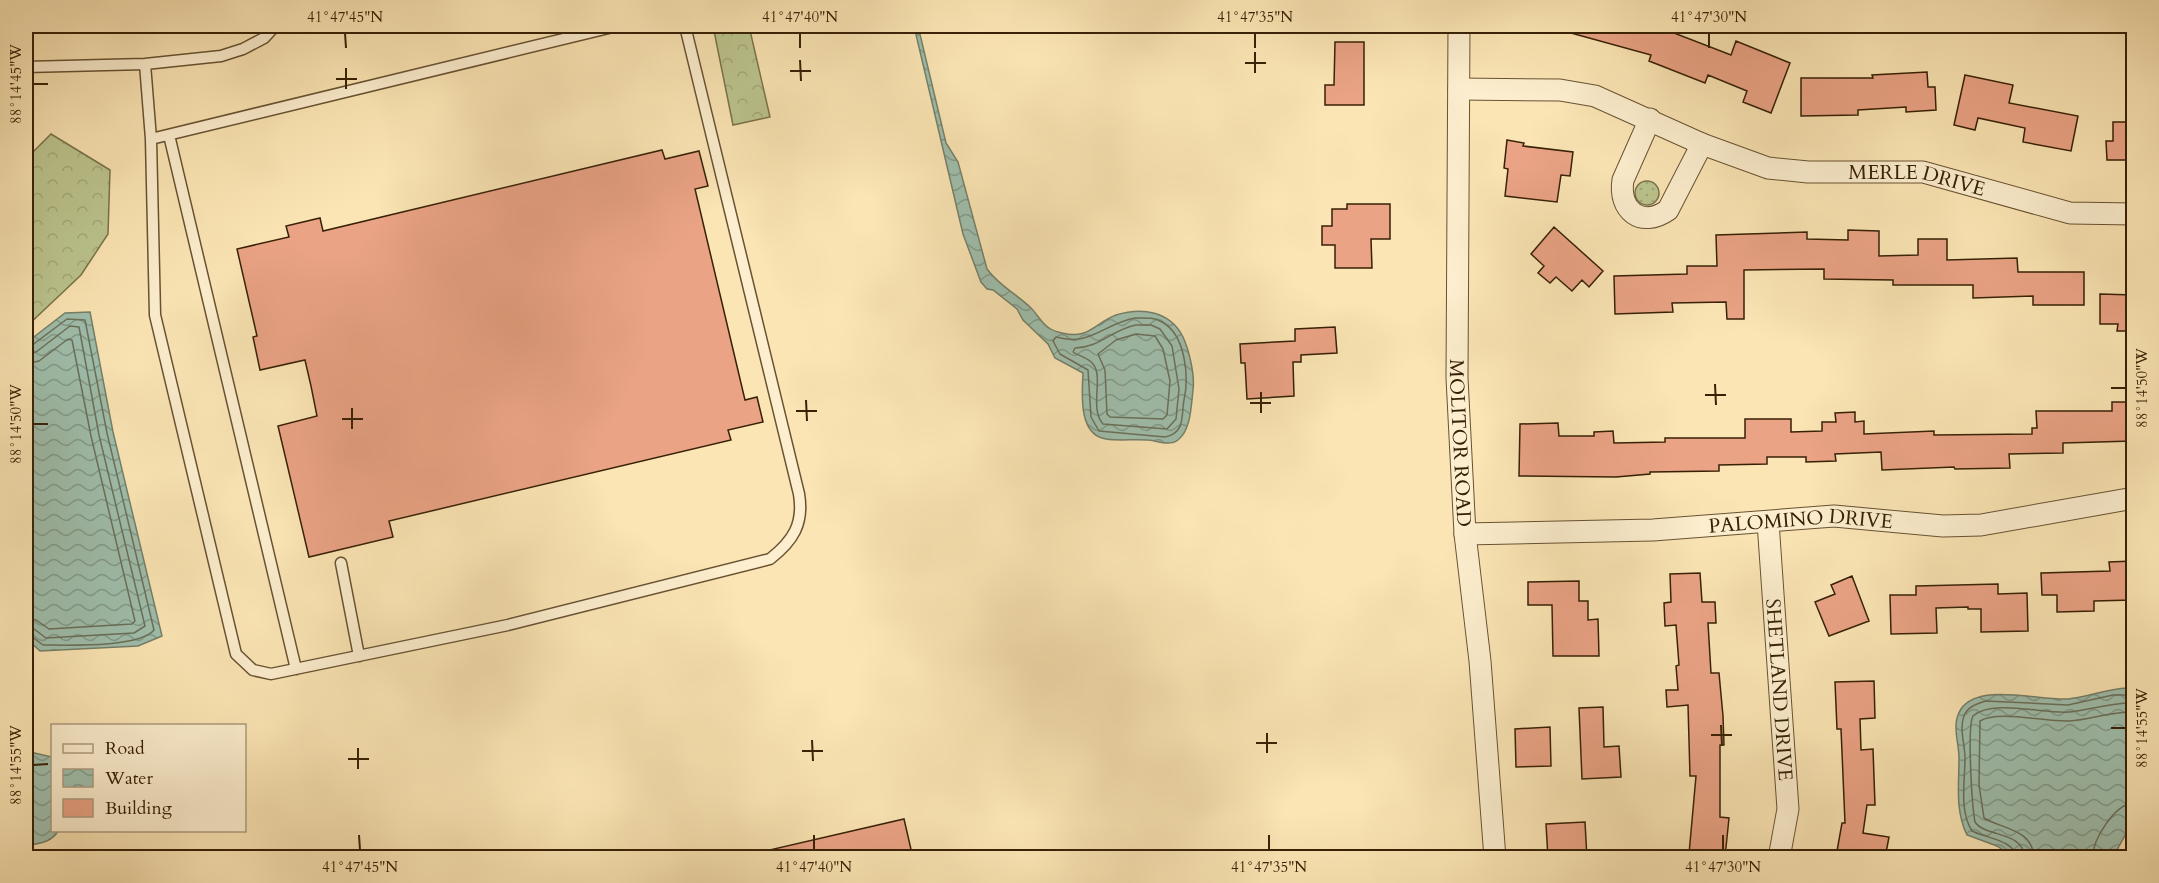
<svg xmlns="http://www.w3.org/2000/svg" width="2159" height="883" viewBox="0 0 2159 883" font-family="Cardo,serif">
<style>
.grass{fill:url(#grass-dots);stroke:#7a734a;stroke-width:1.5}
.forest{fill:url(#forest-crowns);stroke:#7a734a;stroke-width:1.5}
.water{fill:url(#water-waves);stroke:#75806a;stroke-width:1.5}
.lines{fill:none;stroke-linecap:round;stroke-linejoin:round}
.shore{stroke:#6b705a;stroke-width:1.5}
.building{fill:#eaa385;stroke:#372106;stroke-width:1.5}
.service-casing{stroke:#685232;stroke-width:13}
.minor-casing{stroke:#685232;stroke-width:23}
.service{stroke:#fceece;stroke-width:10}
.minor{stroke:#fceece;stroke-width:21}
.ticks{fill:none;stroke:#372106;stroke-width:2}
.labels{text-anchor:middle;stroke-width:5;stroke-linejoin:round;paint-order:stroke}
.street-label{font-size:20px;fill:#372106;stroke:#fceece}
.neatline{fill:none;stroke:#372106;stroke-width:2}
.ticks-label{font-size:15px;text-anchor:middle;fill:#372106}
</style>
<defs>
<pattern id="grass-dots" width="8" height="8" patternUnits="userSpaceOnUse" patternTransform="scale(1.5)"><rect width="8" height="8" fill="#bcc58f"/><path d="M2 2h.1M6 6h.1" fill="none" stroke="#a2a97a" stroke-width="1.8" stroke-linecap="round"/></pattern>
<pattern id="forest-crowns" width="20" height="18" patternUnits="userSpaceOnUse" patternTransform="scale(1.5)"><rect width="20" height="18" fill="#bcc58f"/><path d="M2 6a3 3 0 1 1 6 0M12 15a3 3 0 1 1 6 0" fill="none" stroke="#a2a97a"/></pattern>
<pattern id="water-waves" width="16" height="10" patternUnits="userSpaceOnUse" patternTransform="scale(1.5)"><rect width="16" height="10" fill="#9fbfad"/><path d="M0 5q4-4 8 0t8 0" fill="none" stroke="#829b8b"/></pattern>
</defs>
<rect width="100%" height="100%" fill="#fbe5b4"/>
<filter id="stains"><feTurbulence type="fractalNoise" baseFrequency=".00333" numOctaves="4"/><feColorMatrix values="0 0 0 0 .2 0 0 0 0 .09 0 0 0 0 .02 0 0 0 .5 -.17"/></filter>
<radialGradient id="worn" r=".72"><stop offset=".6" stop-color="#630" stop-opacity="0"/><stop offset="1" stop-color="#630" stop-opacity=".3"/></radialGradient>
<path class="grass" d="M1635 193a12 12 0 1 1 24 0a12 12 0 1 1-24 0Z"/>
<path class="forest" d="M713,26H749L770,117L733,125Z
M51,134L110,170L108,234L81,275L26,327V159Z"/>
<path class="water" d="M914,26H918L946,143L958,162L987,269C999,286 1017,294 1031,308C1037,314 1042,324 1049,328C1053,331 1058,332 1062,333C1088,340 1095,323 1116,315C1142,307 1170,311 1183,337C1189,350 1195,375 1193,390C1191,406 1191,430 1178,440C1169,447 1156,440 1147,440C1133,439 1119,441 1106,439C1078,435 1082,393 1083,373L1055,358L1048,344L1023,320L1017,309L993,290L987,289L981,282L963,234Z
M90,312L113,432L162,636L138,646L40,651L26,638V343L65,313Z
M2127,688L2133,690V821L2113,857H2013L1997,846L1967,835C1955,811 1959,784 1959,758C1959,742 1951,724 1961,709C1979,682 2040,701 2068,699C2088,697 2106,689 2127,688Z
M26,751L52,757V830L58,831C51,843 39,843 26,846Z"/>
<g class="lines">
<path class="shore" d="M1135,318C1145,318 1154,317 1162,322C1186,335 1189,377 1184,400C1181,415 1186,433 1165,437L1099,431L1091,417L1088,370L1060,354L1053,341L1056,337C1090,347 1103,324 1135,318Z
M1136,325H1151L1160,329L1172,346L1179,389L1176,419L1167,429L1103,424C1089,409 1104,377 1093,364C1089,358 1079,356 1073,352L1075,348C1099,348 1111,330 1136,325Z
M1136,334L1155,336L1163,349L1170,381L1167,415L1163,419L1110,417L1107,414L1105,370L1098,354L1116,340Z
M26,347L31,346L67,319L85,320L107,433L154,630C139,648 67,645 43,645L31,636L26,634
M26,355L36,352L70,326L79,327L99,435L145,626L134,633L46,638L34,629L26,627
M26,364L39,361L68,339L72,340L91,436L135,621L132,624L49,629L36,620L26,618
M2017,858C2015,840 1985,838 1972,831C1959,811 1965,781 1965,758C1965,744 1959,729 1964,716C1968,706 1977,704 1986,701L2068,705L2113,695H2134
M2025,858C2023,830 1986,838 1975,822C1972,806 1967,727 1973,716C1992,699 2044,714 2069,712C2091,710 2111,702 2134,703
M2034,858C2033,829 2002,829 1984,818L1979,785L1980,721C1998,710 2045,722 2069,721C2091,720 2111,711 2134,712
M2092,858C2093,840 2114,804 2134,803"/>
</g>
<path class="building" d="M1561,26H1656L1731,55L1736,41L1790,63L1771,113L1743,102L1747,91L1708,75L1705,83L1649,61L1651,55L1560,30Z
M1335,42H1364V105H1325V85H1334Z
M1927,72L1928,87H1935L1936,110L1906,112V107L1858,110V115L1801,116V78H1873L1872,75Z
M1965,75L2013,85L2009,103L2078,116L2071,151L2023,142L2025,128L1978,118L1975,130L1954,125Z
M2113,122H2133L2132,160H2107L2106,141H2113Z
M1507,140L1524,143L1523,146L1573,152L1570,176L1561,175L1557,202L1505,196L1508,169L1504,168Z
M662,150L665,159L699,151L708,186L695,189L745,400L757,397L763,422L728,430L731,440L389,521L393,537L309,557L278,426L317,416L311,386L305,360L260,370L253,337L257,336L237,249L289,237L286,226L320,218L323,231Z
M1347,204H1390V239H1371L1372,268H1335V245H1322V226H1332V209H1347Z
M1554,227L1603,271L1589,287L1582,280L1572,291L1556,277L1550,283L1538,273L1544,266L1531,254Z
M1848,230L1879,231V256L1918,255V239H1947V260L2017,258L2018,272H2084V305H2033V296L1973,298V285H1893V280L1824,279V269L1744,270V319H1727L1726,302L1672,303L1673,312L1615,314L1614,276L1687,274V266H1717L1716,235L1807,232V239L1848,240Z
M2100,294L2133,295L2132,331H2117L2118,324H2100Z
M1335,327L1337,353L1301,355V362H1293L1294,396L1247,399L1245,363H1241L1240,344L1295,341V329Z
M2112,402H2133V441L2063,443V453L2009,454L2010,468L1955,469L1954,467L1882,470L1881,452L1835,454L1836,461L1806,462V457H1767V464L1719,465V471L1650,472V474L1616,477L1519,476L1520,424L1558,423L1559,436H1594V432L1613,431L1614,443L1665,442V438H1745V419H1791V432L1822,431V422H1836L1835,413L1855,412V422L1864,421V434L1934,431V435L2032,434V428H2037L2036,411H2112Z
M2133,561V600L2094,601V611L2057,612V595H2042L2041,573L2110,571L2109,562Z
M1700,573L1702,602H1715L1716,623H1708L1711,673H1719L1723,716L1724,745H1720V817L1729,818L1725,857L1689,854L1696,776H1690L1688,705L1667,707L1666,690H1678L1676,666L1679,665L1676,625L1665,626L1664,603L1671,602L1670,574Z
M1852,576L1869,621L1829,636L1815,602L1835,594L1831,585Z
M1579,581V601H1588V620L1598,619L1599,656H1553L1552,605H1528V582Z
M1998,584V594L2027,593L2028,631L1981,632V609H1968V607L1936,608L1937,633L1891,634L1890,595H1916V586Z
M1874,681L1875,718L1860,719L1861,750L1873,749L1875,805H1867L1863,833L1889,837L1885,858H1843V852L1837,851L1842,823H1845L1841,729H1837L1835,682Z
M1603,707L1604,747L1619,746L1621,777L1582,779L1579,708Z
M1550,727L1551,766L1516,767L1515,729Z
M904,819L913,858H765V851Z
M1585,822L1587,858H1548L1546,824Z"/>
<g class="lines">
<g class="service-casing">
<path id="service" d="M145,64L151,139L155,315L236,654L253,670L271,674L508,625L770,559C793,541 804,524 799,494L685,26
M26,67L145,64L221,56L243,49L264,38L275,26
M169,135L296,669
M151,139L617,26
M341,563L359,656"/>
</g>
<g class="minor-casing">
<g id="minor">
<path id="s1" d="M1459,26L1457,378L1465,534L1480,661L1495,858"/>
<path id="s2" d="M1459,89L1560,90L1595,96L1702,144L1768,168L1808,172H1923L2070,213L2134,214"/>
<path d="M1650,119L1623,180C1618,210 1641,229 1668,210L1702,144"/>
<path id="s3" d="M1768,522L1788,809L1779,858"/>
<path id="s4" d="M1465,534L1653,530L1834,516L1943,526L1981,525L2134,498"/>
</g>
</g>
<use href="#service" class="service"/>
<use href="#minor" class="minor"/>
</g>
<path class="ticks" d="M345,33L346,48M800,33V48M1255,33V48M1709,33V48M1255,52V73M800,60L801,81M1245,63H1266M346,68V89M790,71H811M336,79H357M33,84H48M1715,384L1716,405M2111,388H2126M1261,392V413M1705,395H1726M806,400L807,421M1250,403H1271M352,408V429M796,411H817M342,419H363M33,424H48M1721,725L1722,746M2111,728H2126M1267,733V753M1711,735H1732M812,740L813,761M1256,743H1277M358,748V769M802,751H823M348,759H369M33,765L48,764M359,835L360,850M814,835V850M1269,835V850M1723,835V850"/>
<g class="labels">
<g class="street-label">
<text dy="7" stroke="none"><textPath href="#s2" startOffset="474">MERLE DRIVE</textPath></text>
<text dy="7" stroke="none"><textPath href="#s1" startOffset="417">MOLITOR ROAD</textPath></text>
<text dy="7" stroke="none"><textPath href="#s4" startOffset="336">PALOMINO DRIVE</textPath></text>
<text dy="7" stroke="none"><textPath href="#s3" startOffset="168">SHETLAND DRIVE</textPath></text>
</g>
</g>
<rect width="2159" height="883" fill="none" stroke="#fbe5b4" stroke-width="66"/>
<rect x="51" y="724" width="195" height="108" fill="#fceece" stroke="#ad9c7e" stroke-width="1.5"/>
<rect x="63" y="744" width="30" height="9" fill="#fceece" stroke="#ad9c7e" stroke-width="1.5"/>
<text x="105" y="754" font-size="18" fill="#372106">Road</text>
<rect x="63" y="769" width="30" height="18" fill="url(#water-waves)" stroke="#ad9c7e" stroke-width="1.5"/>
<text x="105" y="784" font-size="18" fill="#372106">Water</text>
<rect x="63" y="799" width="30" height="18" fill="#eaa385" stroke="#ad9c7e" stroke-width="1.5"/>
<text x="105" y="814" font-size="18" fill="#372106">Building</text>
<rect x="33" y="33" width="2093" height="817" class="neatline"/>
<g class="ticks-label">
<text x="345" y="22">41°47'45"N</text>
<text x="800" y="22">41°47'40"N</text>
<text x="1255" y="22">41°47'35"N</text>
<text x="1709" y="22">41°47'30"N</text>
<text transform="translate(16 84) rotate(-90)" y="5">88°14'45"W</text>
<text transform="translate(2142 388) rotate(-90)" y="5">88°14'50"W</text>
<text transform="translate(16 424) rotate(-90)" y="5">88°14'50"W</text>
<text transform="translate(2142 728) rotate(-90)" y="5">88°14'55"W</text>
<text transform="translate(16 765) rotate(-90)" y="5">88°14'55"W</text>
<text x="360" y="872">41°47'45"N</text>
<text x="814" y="872">41°47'40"N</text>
<text x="1269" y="872">41°47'35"N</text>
<text x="1723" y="872">41°47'30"N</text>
</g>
<rect width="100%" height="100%" filter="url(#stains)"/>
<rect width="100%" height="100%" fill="url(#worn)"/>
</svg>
